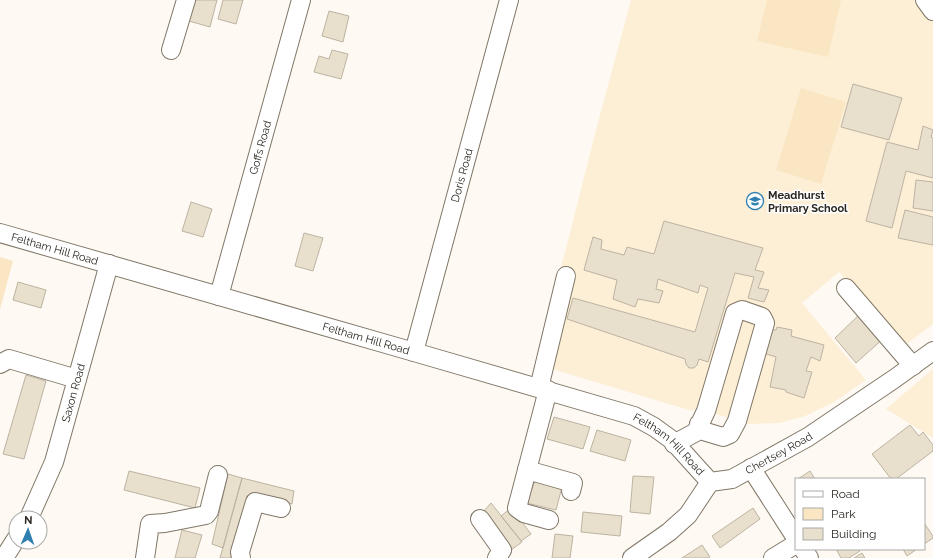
<svg xmlns="http://www.w3.org/2000/svg" width="933" height="558" viewBox="0 0 933 558" font-family="Raleway,sans-serif">
<style>
.built{fill:#fdefd6}
.green{fill:#fae6c3}
.building{fill:#e9dfcd;stroke:#bdb3a2}
.lines{fill:none;stroke-linecap:round;stroke-linejoin:round}
.minor-casing{stroke:#807767;stroke-width:20}
.minor{stroke:#fff;stroke-width:18}
.labels{text-anchor:middle;stroke-width:3;stroke-linejoin:round;paint-order:stroke}
.street-label{font-size:11px;fill:#2b2721;stroke:#fff}
.poi-label{font-size:11px;font-weight:bold;fill:#2b2721;stroke:#fff;text-anchor:start}
</style>
<rect width="100%" height="100%" fill="#fef9f2"/>
<path class="built" d="M631,0H933V324L904,346L839,272L802,303L866,380L834,402L805,416L780,423L749,424L706,411L689,410L555,370L546,357L539,355L596,130Z
M933,369V438L886,409Z"/>
<path class="green" d="M767,0H841L828,57L757,41Z
M801,88L846,102L821,184L776,170Z
M0,257L13,261L0,309Z"/>
<path class="building" d="M195,0H217L210,27L189,21Z
M223,0H243L236,24L218,19Z
M329,11L349,16L343,42L322,36Z
M332,50L348,54L341,79L314,72L319,56L329,59Z
M853,84L902,98L889,140L841,127Z
M923,126L933,130L931,137L933,138V178L906,171L892,228L866,221L887,142L918,150Z
M916,180L933,182V211L913,208Z
M191,202L212,209L203,237L182,231Z
M905,210L933,217V245L898,238Z
M664,221L763,248L755,270L764,272L758,288L769,290L764,302L748,298L754,277L735,273L708,362L699,359L697,365L694,368H689L686,364L685,359L567,319L573,298L695,332L708,288L700,285L698,293L658,279L656,289L663,291L659,303L638,299L635,307L613,299L617,280L584,270L593,237L602,240L601,249L624,255L627,247L654,254Z
M304,233L323,238L313,271L295,266Z
M18,282L46,290L41,308L13,300Z
M863,311L885,337L856,363L835,338Z
M777,327L792,330L791,336L824,345L820,361L811,357L806,371L812,372L804,398L786,392V390L770,387L776,357L760,352L767,329L776,330Z
M26,375L46,381L24,459L3,454Z
M554,417L590,427L583,449L547,439Z
M910,425L919,436L923,432L933,445V451L896,479H891L872,454Z
M597,430L631,440L625,461L590,451Z
M129,471L200,488L195,508L124,490Z
M810,471L815,479H798Z
M228,474L242,478L223,548L212,544Z
M633,476L654,477L650,514L630,512Z
M242,478L294,491L292,504L250,494L233,558H220Z
M535,481L562,487L556,510L522,502L526,489L531,491Z
M491,503L522,542L511,550L483,512Z
M511,508L531,534L521,541L501,516Z
M753,508L760,519L720,548L712,536Z
M583,512L622,516L620,536L581,532Z
M924,523L933,536V538L924,544Z
M182,530L202,535L195,558H175Z
M555,534L573,536L570,558H552Z
M702,545L710,557L708,558H682Z
M836,549H859L860,551L849,558H841Z
M903,549H917L907,556Z
M862,553L865,558H854Z"/>
<g class="lines">
<g class="minor-casing">
<g id="minor">
<path d="M925,0L933,11"/>
<path d="M171,50L186,0"/>
<path id="s1" d="M0,233L414,352L634,416L654,427L672,440L710,482"/>
<path d="M846,288L913,366"/>
<path id="s2" d="M219,296L301,0"/>
<path id="s3" d="M414,352L509,0"/>
<path d="M0,364L9,359L77,379"/>
<path d="M539,388L566,276"/>
<path d="M548,390L517,508L524,513L549,520"/>
<path d="M674,444L696,432L706,411L735,313L742,310L762,317L765,323L737,421L730,434L723,437L703,431L699,424"/>
<path d="M751,468L796,538"/>
<path d="M527,470L573,483L571,491"/>
<path id="s4" d="M29,518L54,462L109,264"/>
<path d="M480,519L502,550L497,558"/>
<path d="M803,549L809,558"/>
<path d="M4,558L16,539"/>
<path d="M145,558L150,524L165,523L206,515L209,511L218,475"/>
<path d="M241,558L240,552L255,502L281,508"/>
<path id="s5" d="M632,558L669,532L688,515L710,482L732,479L808,437L894,379L933,351"/>
<path d="M773,558L796,544"/>
</g>
</g>
<use href="#minor" class="minor"/>
</g>
<defs>
<g id="school-ring" transform="scale(0.9)"><circle r="9.5" fill="#fff" stroke="#2f80b1" stroke-width="1.5"/><path d="M0-5L7-2L0 1L-7-2ZM-4 1L0 2.5L4 1V4Q0 6-4 4Z" fill="#2f80b1"/></g>
</defs>
<g fill-rule="evenodd">
<use href="#school-ring" x="755" y="201"/>
</g>
<g class="labels">
<g class="street-label">
<text dy="4" stroke="none"><textPath href="#s2" startOffset="154">Goffs Road</textPath></text>
<text dy="4" stroke="none"><textPath href="#s3" startOffset="183">Doris Road</textPath></text>
<text dy="4" stroke="none"><textPath href="#s1" startOffset="57">Feltham Hill Road</textPath></text>
<text dy="4" stroke="none"><textPath href="#s1" startOffset="381">Feltham Hill Road</textPath></text>
<text dy="4" stroke="none"><textPath href="#s4" startOffset="133">Saxon Road</textPath></text>
<text dy="4" stroke="none"><textPath href="#s1" startOffset="705">Feltham Hill Road</textPath></text>
<text dy="4" stroke="none"><textPath href="#s5" startOffset="186">Chertsey Road</textPath></text>
</g>
<g class="poi-label">
<text x="768" y="199">Meadhurst<tspan x="768" dy="13">Primary School</tspan></text>
</g>
</g>
<rect x="795" y="478" width="130" height="72" fill="#ffffff" stroke="#aaa9a6"/>
<rect x="803" y="491" width="20" height="6" fill="#ffffff" stroke="#aaa9a6"/>
<text x="831" y="498" font-size="12" fill="#2b2721">Road</text>
<rect x="803" y="508" width="20" height="12" fill="#fae6c3" stroke="#aaa9a6"/>
<text x="831" y="518" font-size="12" fill="#2b2721">Park</text>
<rect x="803" y="528" width="20" height="12" fill="#e9dfcd" stroke="#aaa9a6"/>
<text x="831" y="538" font-size="12" fill="#2b2721">Building</text>
<g transform="translate(28 530) rotate(2)"><circle r="19" fill="#ffffff" stroke="#aaa9a6"/>
<path d="M0-3L7 15L0 10L-7 15Z" fill="#2f80b1"/>
<text y="-6" font-size="11" font-weight="bold" text-anchor="middle" fill="#2b2721">N</text>
</g>
</svg>
